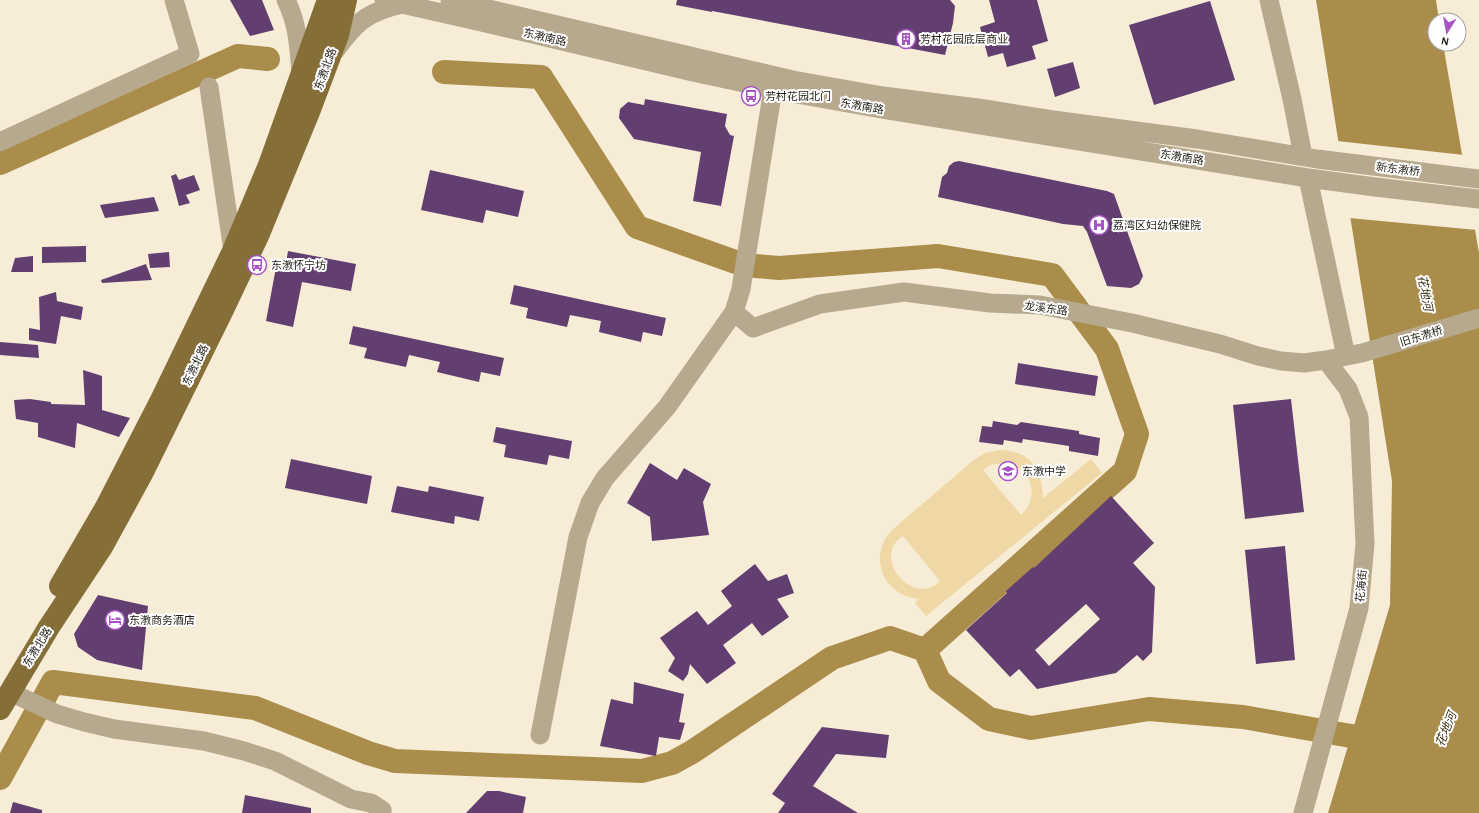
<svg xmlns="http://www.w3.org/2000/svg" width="1479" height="813" viewBox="0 0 1479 813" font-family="'Alegreya Sans','Noto Sans SC',sans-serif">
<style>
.green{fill:#efd8a5;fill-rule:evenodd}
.water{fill:#aa8d4b}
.pier{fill:#f7edd7}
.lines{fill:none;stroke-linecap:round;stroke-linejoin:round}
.river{stroke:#aa8d4b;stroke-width:24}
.building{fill:#633e71;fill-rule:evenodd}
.minor{stroke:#b6a98d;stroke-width:19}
.major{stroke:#866e39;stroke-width:22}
.labels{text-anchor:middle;stroke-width:4;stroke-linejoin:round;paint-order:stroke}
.street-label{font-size:11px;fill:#211d15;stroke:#fff}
.poi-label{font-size:11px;fill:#211d15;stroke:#fff;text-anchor:start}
.water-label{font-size:12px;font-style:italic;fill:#3d3012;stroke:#fff}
</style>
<rect width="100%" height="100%" fill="#f7edd7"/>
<path class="green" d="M1000,450C1032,451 1042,470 1043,498L1091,459L1102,473L926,616L915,603L919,599C883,596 867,556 892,530L975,459L985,453ZM1002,463C1030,465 1042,495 1021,515L983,470L990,465ZM903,536L940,581C913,608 870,557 903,536Z"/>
<path class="water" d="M1316,0H1436L1439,20H1435V44H1443L1479,253V813H1328L1390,605L1392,481Z"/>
<path class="pier" d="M1337,141L1464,155L1477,230L1349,218Z"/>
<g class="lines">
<path class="river" d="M444,72L541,77L637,227L744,265L779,268L938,256L1052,275L1107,349L1137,434L1125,471L925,650
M0,163L238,56L268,59
M0,778L53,682L255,708L368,753L395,761L642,771L672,763L692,752L832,658L890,638L925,650L939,681L989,719L1031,728L1149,709L1243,717L1351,736L1382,743"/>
</g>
<path class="building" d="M230,0H262L274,30L250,36Z
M677,0H950L955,6L953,23L945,55L712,11V12L676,5Z
M989,0H1037L1048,41L1032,46L1036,59L1007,67L1003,53L988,57L980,27L995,22Z
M1210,1L1235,80L1154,105L1129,25Z
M1073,62L1080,88L1055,97L1047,69Z
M645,99L727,114L725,126L730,135L734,136L721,206L693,201L701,152L634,139L619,118L620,109L628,102L644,105Z
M959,161L1107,191L1114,194L1143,276L1139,284L1131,288L1107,286L1087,232L1083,226L1063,224L938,197L942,177L947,173L949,166L954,162Z
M430,170L524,191L518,217L486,210L483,223L421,210Z
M176,174L179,180L194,175L200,190L186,195L190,203L179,206L171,176Z
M154,197L159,211L105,218L100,205Z
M86,246V262L42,263V247Z
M288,251L356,264L351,291L302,282L293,327L266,321L277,262L286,263Z
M169,252L170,267L150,268L148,254Z
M33,256V272H11L15,258Z
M146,264L152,280L102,283L101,280Z
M514,285L666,318L662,336L643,332L641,342L599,332L601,321L570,315L567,327L526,318L528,308L510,304Z
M56,292L57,301L83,307L81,320L61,316L56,344L29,340V328L40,330L39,297Z
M353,326L504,358L500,376L481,372L479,382L437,372L440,362L409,355L406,367L364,358L367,348L349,344Z
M0,342L38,345L39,358L0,355Z
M1018,363L1098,376L1095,396L1015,384Z
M83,370L102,376V410L130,418L119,437L77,423L75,448L38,437V423L16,419L14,400L30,399L51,402V404L85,405Z
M1291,399L1304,512L1245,519L1233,405Z
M993,421L1017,425L1021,422L1079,431V434L1100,438L1098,456L1069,451V446L1023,439L1022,443L1004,440L1003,445L979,442L982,426L992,427Z
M496,427L572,441L569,459L549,455L547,465L504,457L506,445L493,442Z
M291,459L372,476L367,504L285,488Z
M650,463L677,480L684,468L711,484L703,502L709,535L652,541L650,517L627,503Z
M397,486L428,492L429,486L484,497L479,521L455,516L454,524L391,512Z
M1111,496L1154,543L1133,563L1155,587L1152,652L1143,661L1137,655L1116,673L1037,689L1019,669L1010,677L966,630L1007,593L1006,591L1033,567L1034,568ZM1086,604L1100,619L1049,666L1035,650Z
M1285,546L1295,660L1256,664L1245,550Z
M755,564L768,581L787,574L794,593L777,599L789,617L762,636L752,623L723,645L736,663L707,684L690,664L688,674L683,681L668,671L675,658L660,638L697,611L708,625L732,606L721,591Z
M98,595L148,606L142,670L97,660L78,647L74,634Z
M634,682L684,694L679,722L685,723L680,740L659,737L656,756L600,746L611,699L633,704Z
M822,727L889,735L886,758L836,754L813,786L858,813H778L785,803L772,794Z
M487,791H499L526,797L523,813H466Z
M245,795L311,808V813H242Z
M13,802L42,810V813H10Z"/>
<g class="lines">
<path class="minor" d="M286,0C298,24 299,48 301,74
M384,0L477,21L693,72L791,93L887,110L1308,178L1375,187L1479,199
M450,0L793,80L883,96L985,109L1053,120L1197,139L1317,159L1479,179
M1269,0L1292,99L1303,156
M335,51C356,22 367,12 402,4
M209,87L233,251
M0,142L190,54L174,0
M1308,178L1346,356
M734,312L753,328L820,304L904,292L990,303L1040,305L1132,323L1220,344L1258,356L1281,361L1304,363L1326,360L1362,353L1479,318
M10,692L57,714L84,722L114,729L204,741L244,751L275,761L351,799L371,803L382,810V813
M540,735L578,537L590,503L605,478L667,407L734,312L741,289L773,89
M1303,813L1359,608L1365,544L1359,417L1348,389L1326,360"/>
<path class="major" d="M60,586L106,507L161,400L233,251L269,165L328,0
M0,709L49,627L102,547L143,472L221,314L258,236L309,112L338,35L346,0"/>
</g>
<defs>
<g id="building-ring" transform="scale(1)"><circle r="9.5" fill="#fff" stroke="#a755c5" stroke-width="1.5"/><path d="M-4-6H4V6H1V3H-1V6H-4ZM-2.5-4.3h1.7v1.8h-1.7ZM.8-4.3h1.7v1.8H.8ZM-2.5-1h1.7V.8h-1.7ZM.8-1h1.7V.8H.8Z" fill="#a755c5"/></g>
<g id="bus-ring" transform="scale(1)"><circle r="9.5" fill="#fff" stroke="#a755c5" stroke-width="1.5"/><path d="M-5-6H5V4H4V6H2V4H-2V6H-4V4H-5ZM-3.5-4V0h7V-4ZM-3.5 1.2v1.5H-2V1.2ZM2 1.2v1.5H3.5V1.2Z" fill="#a755c5"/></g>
<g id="hospital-ring" transform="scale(1)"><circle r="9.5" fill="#fff" stroke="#a755c5" stroke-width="1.5"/><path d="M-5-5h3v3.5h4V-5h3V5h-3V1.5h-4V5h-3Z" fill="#a755c5"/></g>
<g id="school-ring" transform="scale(1)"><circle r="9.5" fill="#fff" stroke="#a755c5" stroke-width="1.5"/><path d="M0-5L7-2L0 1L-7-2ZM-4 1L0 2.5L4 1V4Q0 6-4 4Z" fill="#a755c5"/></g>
<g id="hotel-ring" transform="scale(1)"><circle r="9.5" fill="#fff" stroke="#a755c5" stroke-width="1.5"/><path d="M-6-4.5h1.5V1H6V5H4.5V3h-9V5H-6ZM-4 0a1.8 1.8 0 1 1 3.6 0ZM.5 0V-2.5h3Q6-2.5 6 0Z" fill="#a755c5"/></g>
</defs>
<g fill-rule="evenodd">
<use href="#building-ring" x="906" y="39"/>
<use href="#bus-ring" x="751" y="96"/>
<use href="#hospital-ring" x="1099" y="225"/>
<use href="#bus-ring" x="257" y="265"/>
<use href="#school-ring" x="1008" y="471"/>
<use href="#hotel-ring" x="115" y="620"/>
</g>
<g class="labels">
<g class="street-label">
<text transform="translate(545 37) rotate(13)" y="4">东漖南路</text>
<text transform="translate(325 69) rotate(-70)" y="4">东漖北路</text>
<text transform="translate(862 106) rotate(10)" y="4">东漖南路</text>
<text transform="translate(1182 157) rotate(9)" y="4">东漖南路</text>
<text transform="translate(1398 169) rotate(7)" y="4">新东漖桥</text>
<text transform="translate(1046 308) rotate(8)" y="4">龙溪东路</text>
<text transform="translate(1421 336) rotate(-17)" y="4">旧东漖桥</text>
<text transform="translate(195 365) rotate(-64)" y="4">东漖北路</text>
<text transform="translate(1361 586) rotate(-85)" y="4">花海街</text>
<text transform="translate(37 647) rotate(-58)" y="4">东漖北路</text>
</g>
<g class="poi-label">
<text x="920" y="43">芳村花园底层商业</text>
<text x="765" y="100">芳村花园北门</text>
<text x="1113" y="229">荔湾区妇幼保健院</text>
<text x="271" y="269">东漖怀宁坊</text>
<text x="1022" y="475">东漖中学</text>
<text x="129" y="624">东漖商务酒店</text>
</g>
<g class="water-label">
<text transform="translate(1425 293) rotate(79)" y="4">花地河</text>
<text transform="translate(1446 729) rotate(-68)" y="4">花地河</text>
</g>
</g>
<g transform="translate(1447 32) rotate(191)"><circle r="19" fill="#ffffff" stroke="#a6a5a1"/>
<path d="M0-3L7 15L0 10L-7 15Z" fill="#a755c5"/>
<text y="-6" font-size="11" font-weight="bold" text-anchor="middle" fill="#211d15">N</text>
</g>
</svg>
